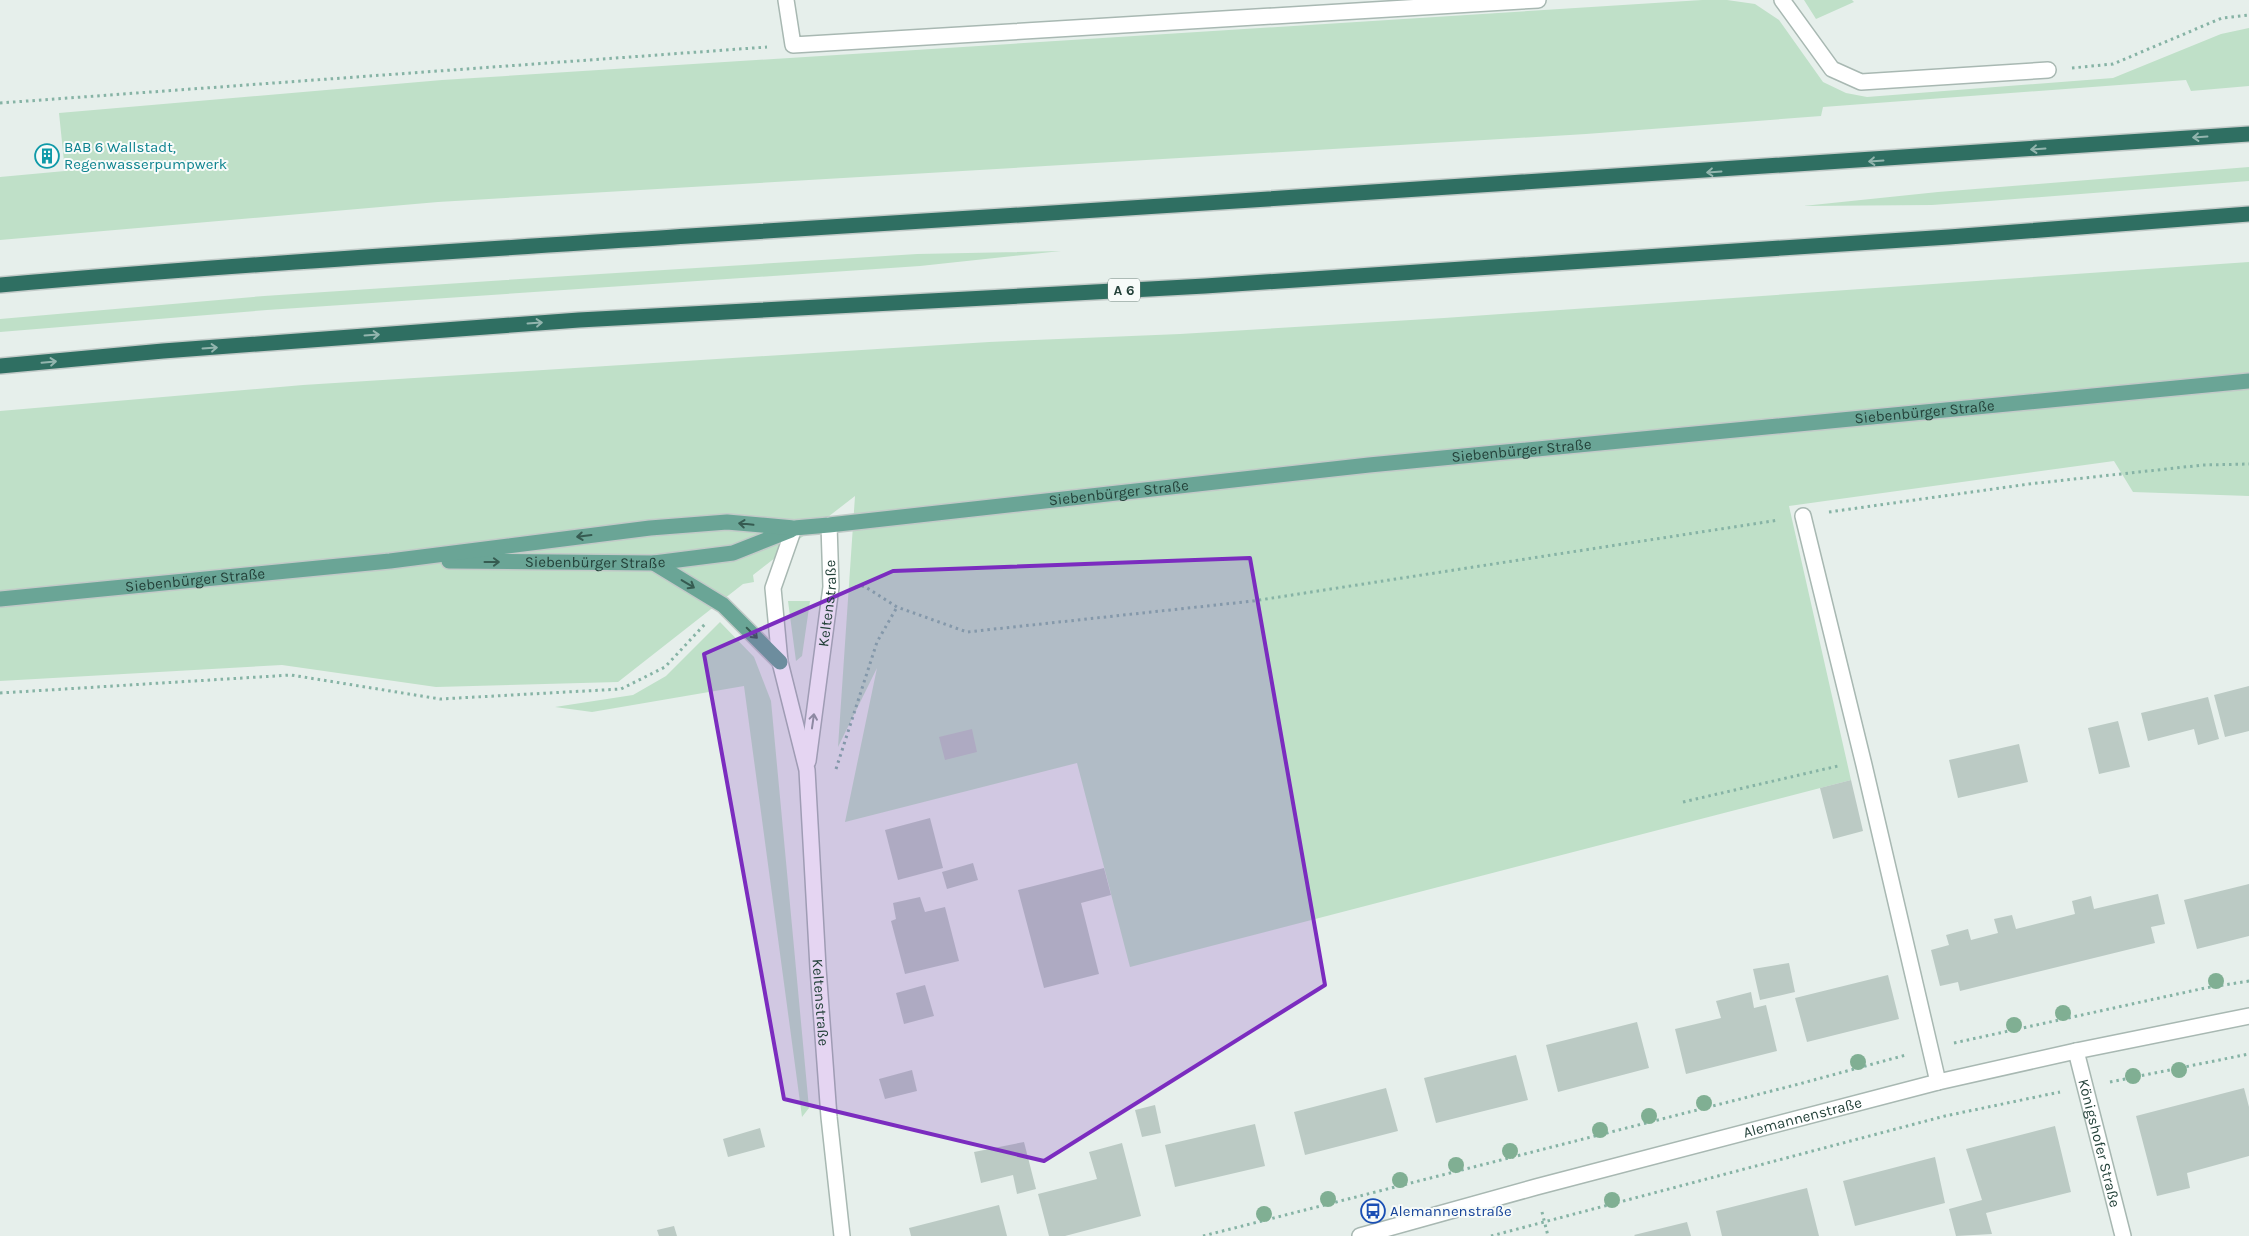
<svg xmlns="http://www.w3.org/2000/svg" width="2249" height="1236" viewBox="0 0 2249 1236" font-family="Karla,sans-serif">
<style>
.green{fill:#bfe0c8}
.building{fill:#bbcac4}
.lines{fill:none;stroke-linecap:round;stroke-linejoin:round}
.minor-casing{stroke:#a8b8b2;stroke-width:18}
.major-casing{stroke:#c2cac8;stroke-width:18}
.highway-casing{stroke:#c2cac8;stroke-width:18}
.path{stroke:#86b3a5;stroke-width:3;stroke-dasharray:2.5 4;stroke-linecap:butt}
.minor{stroke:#fff;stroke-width:15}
.major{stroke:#6aa596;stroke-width:15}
.highway{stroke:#2f6f62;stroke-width:15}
.tree{fill:#80af93}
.oneway{stroke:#93b5ae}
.oneway2{stroke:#365b51}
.oneway3{stroke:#92a09c}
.marked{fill:#7b2cbf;fill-opacity:0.2;stroke:#7b2cbf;stroke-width:4;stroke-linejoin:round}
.labels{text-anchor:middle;stroke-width:4;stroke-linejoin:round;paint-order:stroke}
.shield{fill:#f7fbf9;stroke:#637a73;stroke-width:1}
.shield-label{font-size:14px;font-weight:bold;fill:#24423a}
.culture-label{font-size:15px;fill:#0d838f;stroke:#f7fbf9;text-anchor:start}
.street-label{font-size:15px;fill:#24423a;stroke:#f7fbf9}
.transit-label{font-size:15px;fill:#164399;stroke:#f7fbf9;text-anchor:start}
</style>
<rect width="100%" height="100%" fill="#e6efeb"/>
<path class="green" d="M1702,0H1727L1755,4L1779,20L1823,82L1846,93L1867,97L2113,78L2221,34L2249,28V86L2191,91L2186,80L1823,107L1821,116L1586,134L438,202L0,240V177L65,171L59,113L442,80Z
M1804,0H1852L1854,2L1816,19Z
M2249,167V181L1989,201L1932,205L1803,206L1938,192Z
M1061,251L920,266L267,310L0,332V319L264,296L520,279L917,254Z
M2249,262V496L2133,492L2114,461L1789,506L1851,780L1130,967L1077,763L845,822L877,668L838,747L855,496L753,575L754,582L743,584L618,682L436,687L282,665L0,681V411L303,385L989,342L1180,334L1444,318Z
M788,601H810L802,656L796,661Z
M720,622L754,657L771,701L809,1108L802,1117L744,686L592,712L555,707L633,695L666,676Z"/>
<path class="building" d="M50,147L52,164L43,165L42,148Z
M2249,686V731L2225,737L2214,695Z
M2208,697L2219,739L2198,745L2194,729L2148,741L2141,713Z
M2118,721L2130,767L2099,774L2088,728Z
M972,729L977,752L945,760L939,737Z
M2019,744L2028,782L1958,798L1949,760Z
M1851,780L1863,831L1833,839L1820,788Z
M930,818L943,868L898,880L885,830Z
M973,863L978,880L947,889L942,872Z
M1104,868L1111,895L1081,903L1099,974L1044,988L1018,890Z
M2249,884V936L2197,949L2184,900Z
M2158,894L2165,924L2151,927L2155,943L1960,991L1958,982L1940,986L1931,950L1949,945L1946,935L1968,929L1971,940L1998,933L1994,919L2012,915L2016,929L2075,914L2072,901L2091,896L2094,909Z
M920,897L925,912L945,907L959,961L905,974L891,921L896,919L893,903Z
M1789,963L1795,992L1760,1000L1753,969Z
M1888,975L1899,1019L1807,1042L1795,998Z
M925,985L934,1016L904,1024L896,993Z
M1751,992L1754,1008L1766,1005L1777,1051L1686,1074L1675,1029L1721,1018L1716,1001Z
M1637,1022L1649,1068L1558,1092L1546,1045Z
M1516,1055L1528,1100L1436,1123L1424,1078Z
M912,1070L917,1091L885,1099L879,1079Z
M1386,1088L1398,1131L1305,1155L1294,1112Z
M2244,1088L2249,1107V1156L2187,1173L2190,1188L2157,1196L2136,1116Z
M1155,1105L1161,1133L1142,1137L1135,1110Z
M1255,1124L1265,1166L1175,1187L1165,1145Z
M2055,1126L2071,1192L1986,1213L1992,1234L1956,1236L1949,1209L1982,1200L1966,1149Z
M760,1128L765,1147L728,1157L723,1139Z
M1024,1142L1036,1189L1017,1194L1013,1175L981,1183L974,1152Z
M1122,1143L1141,1216L1065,1236H1049L1038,1194L1097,1179L1089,1152Z
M1935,1157L1945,1203L1855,1226L1843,1181Z
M1807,1188L1819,1236H1722L1716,1211Z
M999,1205L1007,1236H911L909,1228Z
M1687,1222L1691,1236H1635L1634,1235Z
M674,1226L677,1236H659L657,1230Z"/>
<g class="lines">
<g class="minor-casing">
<g id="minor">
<path d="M786,0L793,45L1538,0"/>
<path d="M1782,0L1832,69L1861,82L2048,70"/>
<path d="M1803,516L1864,765L1938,1082"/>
<path id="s1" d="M794,528L773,588L780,662L807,770L818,968L829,1117L842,1236"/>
<path id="s2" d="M808,761L831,587L829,525"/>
<path id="s3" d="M2076,1051L2123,1236"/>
<path id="s4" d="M1360,1236L1536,1187L1938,1082L2076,1051L2249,1016"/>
</g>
</g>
<g class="major-casing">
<g id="major">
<path id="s5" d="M449,561L654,563L733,553L791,530"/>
<path d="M654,563L723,605L780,662"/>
<path id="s6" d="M0,599L390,561L650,528L727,522L794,528L829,525L1369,465L2249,381"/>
</g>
</g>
<g class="highway-casing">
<path id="highway" d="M0,285C229,265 459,251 689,236C1209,202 1729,172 2249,134
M0,366L163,351L579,320L1205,286L1949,237L2249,214"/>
</g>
<path class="path" d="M2072,68L2113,64L2222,18L2249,15
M0,103L767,47
M1829,512L2029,484L2203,465L2249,464
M855,587L864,586L897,607L967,632L1253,601L1779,520
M0,693L291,675L440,699L621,689L665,667L705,624
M836,769L877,642L897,607
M1683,802L1838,766
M1954,1043L2205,988L2249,981
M2110,1082L2249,1054
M1542,1212L1548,1236
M1203,1236L1799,1084L1906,1055
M1491,1236L1945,1116L2060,1092"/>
<use href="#minor" class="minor"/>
<use href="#major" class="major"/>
<use href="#highway" class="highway"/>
</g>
<g class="tree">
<circle cx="2216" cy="981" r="8"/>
<circle cx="2063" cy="1013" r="8"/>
<circle cx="2014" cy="1025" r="8"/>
<circle cx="1858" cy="1062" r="8"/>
<circle cx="2179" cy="1070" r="8"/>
<circle cx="2133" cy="1076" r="8"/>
<circle cx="1704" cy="1103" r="8"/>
<circle cx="1649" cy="1116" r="8"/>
<circle cx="1600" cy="1130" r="8"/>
<circle cx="1510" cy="1151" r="8"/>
<circle cx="1456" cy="1165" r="8"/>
<circle cx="1400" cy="1180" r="8"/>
<circle cx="1328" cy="1199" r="8"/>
<circle cx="1612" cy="1200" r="8"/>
<circle cx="1264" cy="1214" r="8"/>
</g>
<defs><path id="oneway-shaft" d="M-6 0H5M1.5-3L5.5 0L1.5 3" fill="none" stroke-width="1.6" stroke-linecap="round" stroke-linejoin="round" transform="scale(1.25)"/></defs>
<g class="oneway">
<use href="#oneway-shaft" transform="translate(2200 137) rotate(176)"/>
<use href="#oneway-shaft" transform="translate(2038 149) rotate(176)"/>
<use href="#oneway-shaft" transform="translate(1876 161) rotate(176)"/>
<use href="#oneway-shaft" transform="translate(1714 172) rotate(176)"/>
<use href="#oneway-shaft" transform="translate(535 323) rotate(-4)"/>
<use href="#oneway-shaft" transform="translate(372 335) rotate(-4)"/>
<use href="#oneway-shaft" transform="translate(210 348) rotate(-4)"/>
<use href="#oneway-shaft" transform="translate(49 362) rotate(-5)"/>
</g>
<g class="oneway2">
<use href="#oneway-shaft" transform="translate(746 524) rotate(-174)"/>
<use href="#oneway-shaft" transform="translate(584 536) rotate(173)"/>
<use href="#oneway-shaft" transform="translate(492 562)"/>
<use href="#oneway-shaft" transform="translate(688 584) rotate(31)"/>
<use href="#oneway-shaft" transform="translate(752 633) rotate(45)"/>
</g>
<use class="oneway3" href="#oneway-shaft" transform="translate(813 721) rotate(-82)"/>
<path class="marked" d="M1250,558L1325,985L1044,1161L784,1099L704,654L893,571Z"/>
<defs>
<g id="building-ring" transform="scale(1.25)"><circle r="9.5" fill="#f7fbf9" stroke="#0f9aa8" stroke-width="1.5"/><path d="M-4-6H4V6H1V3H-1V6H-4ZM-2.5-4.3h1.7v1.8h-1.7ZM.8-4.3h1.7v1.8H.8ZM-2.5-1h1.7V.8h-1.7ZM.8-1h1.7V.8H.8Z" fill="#0f9aa8"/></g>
<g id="bus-ring" transform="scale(1.25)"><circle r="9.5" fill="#f7fbf9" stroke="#1a4fb4" stroke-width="1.5"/><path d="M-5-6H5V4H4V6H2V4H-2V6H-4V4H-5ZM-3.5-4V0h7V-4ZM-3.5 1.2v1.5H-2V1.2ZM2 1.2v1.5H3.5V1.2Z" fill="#1a4fb4"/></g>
</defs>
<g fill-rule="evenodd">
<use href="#building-ring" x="47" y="156"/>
<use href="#bus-ring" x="1373" y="1211"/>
</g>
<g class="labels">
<rect class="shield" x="1108" y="278.5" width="32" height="23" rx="4"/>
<g class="shield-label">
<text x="1124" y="295">A 6</text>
</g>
<g class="culture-label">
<text x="64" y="152">BAB 6 Wallstadt,<tspan x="64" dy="17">Regenwasserpumpwerk</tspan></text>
</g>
<g class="street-label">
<text dy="5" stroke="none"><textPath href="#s6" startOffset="1935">Siebenbürger Straße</textPath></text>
<text dy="5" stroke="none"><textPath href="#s6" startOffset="1530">Siebenbürger Straße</textPath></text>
<text dy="5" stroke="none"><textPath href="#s6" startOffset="1125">Siebenbürger Straße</textPath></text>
<text dy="5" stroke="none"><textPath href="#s5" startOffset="146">Siebenbürger Straße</textPath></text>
<text dy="5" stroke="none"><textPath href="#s6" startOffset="196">Siebenbürger Straße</textPath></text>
<text dy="5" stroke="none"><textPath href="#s2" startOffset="159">Keltenstraße</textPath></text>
<text dy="5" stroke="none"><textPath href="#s1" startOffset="482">Keltenstraße</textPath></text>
<text dy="5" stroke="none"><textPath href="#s4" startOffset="458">Alemannenstraße</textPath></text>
<text dy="5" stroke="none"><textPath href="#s3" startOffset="95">Königshofer Straße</textPath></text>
</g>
<g class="transit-label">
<text x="1390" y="1216">Alemannenstraße</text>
</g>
</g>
</svg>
